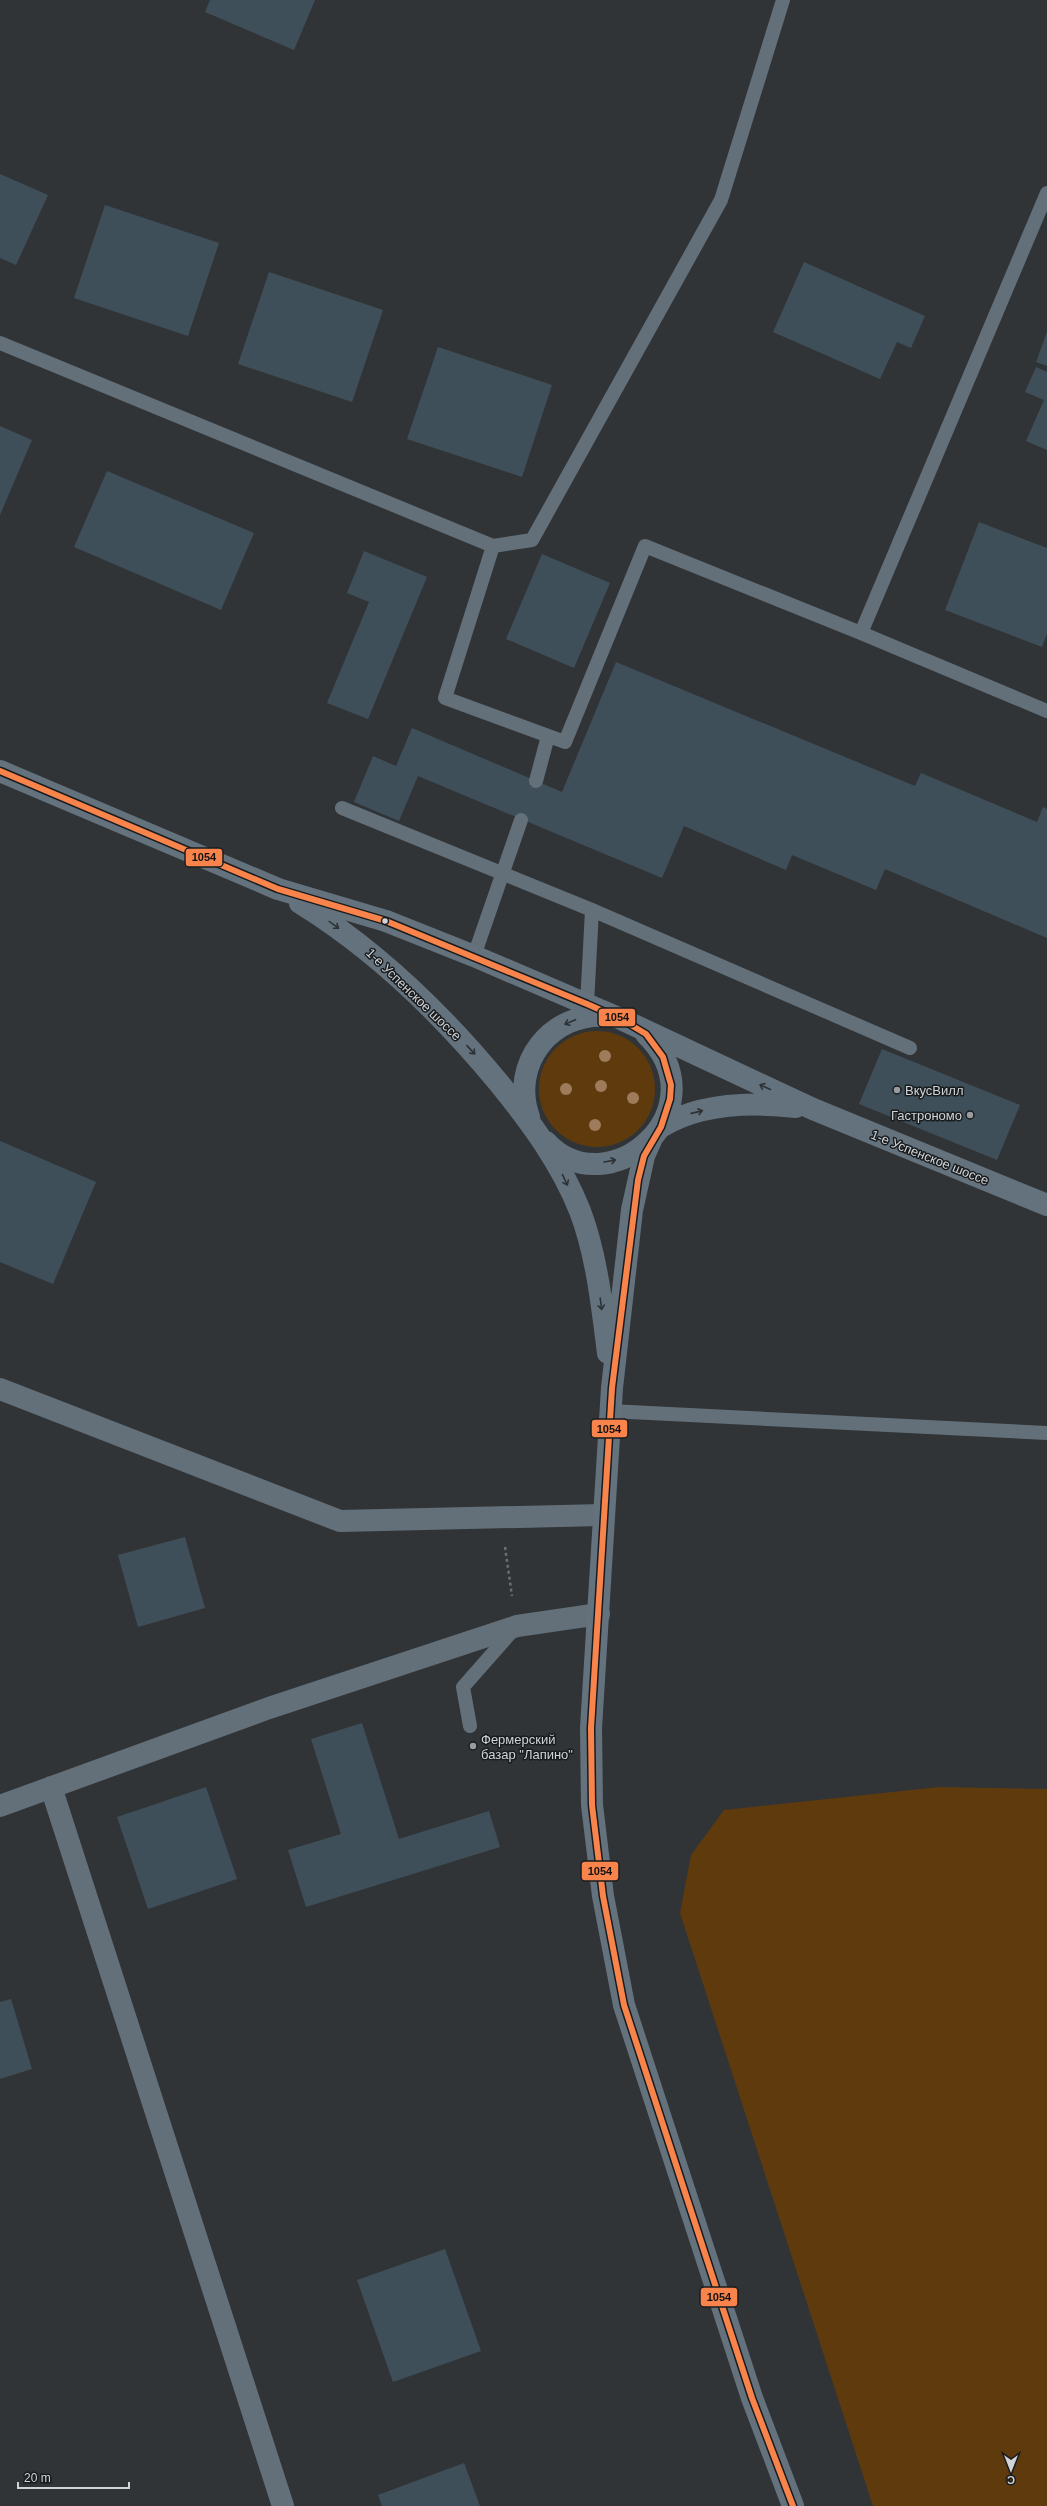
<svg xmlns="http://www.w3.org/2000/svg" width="1047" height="2506" viewBox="0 0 1047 2506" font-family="Helvetica,sans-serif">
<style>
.green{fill:#5f3a0d}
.building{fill:#3f4f59}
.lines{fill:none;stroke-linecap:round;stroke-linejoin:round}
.path{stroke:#666f77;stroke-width:2.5;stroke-dasharray:3 3;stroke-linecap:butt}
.lane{stroke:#637079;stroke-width:14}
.street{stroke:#637079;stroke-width:22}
.secondary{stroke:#64727d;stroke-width:22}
.bus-1-casing{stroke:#191c1e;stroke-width:9}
.bus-1{stroke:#f8844c;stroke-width:6}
.tree{fill:#9e7c5b}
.oneway{stroke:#2c3236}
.bus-dot{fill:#d0d4d7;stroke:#191c1e;stroke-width:1.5}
.poi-dot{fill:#989c9f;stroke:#191c1e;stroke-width:1.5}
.labels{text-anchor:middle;stroke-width:3;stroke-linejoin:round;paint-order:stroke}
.street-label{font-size:13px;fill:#d0d4d7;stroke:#191c1e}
.poi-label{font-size:13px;fill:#d0d4d7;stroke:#191c1e;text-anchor:start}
.line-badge{stroke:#191c1e;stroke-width:1.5}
.pale-badge-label{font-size:11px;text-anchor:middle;font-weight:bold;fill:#111}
</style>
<rect width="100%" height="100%" fill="#313437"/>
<path class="green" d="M539 1089a58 58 0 1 1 116 0a58 58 0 1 1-116 0Z
M939,1787L1047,1789V2506H873L680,1913L691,1855L724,1810Z"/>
<path class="building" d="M210,0H315L294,50L205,12Z
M0,174L48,195L16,265L0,258Z
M105,205L219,243L188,336L74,298Z
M804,262L925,316L911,348L897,342L880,379L773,332Z
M269,272L383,310L352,402L238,364Z
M1047,332V366L1036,362Z
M438,347L552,385L522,477L407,439Z
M1036,367L1047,372V450L1026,441L1044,400L1025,392Z
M0,426L32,440L0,515Z
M107,471L254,533L221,610L74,547Z
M979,522L1047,548V634L1042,647L945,610Z
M364,551L427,577L368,719L327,703L369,602L347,593Z
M542,554L610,583L574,668L506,639Z
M616,662L915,786L921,773L1037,822L1043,807L1047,809V938L885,869L876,890L792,855L786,870L684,826L662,878L418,776L399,821L354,802L373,756L396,766L412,728L562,792Z
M882,1049L1020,1105L997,1160L859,1104Z
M0,1141L96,1182L53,1284L0,1262Z
M185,1537L205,1608L138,1627L118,1555Z
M362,1723L399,1839L489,1811L500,1847L306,1907L288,1850L341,1834L311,1739Z
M206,1787L237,1879L148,1909L117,1817Z
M11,1999L32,2069L0,2079V2002Z
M445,2249L481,2351L393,2382L357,2280Z
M464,2463L480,2506H382L378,2495Z"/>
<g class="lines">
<path class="path" d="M505,1547L512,1596"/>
<path class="lane" d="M1047,193L861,633L1047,711
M0,343L493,546L445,698L565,742L645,546L861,633
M493,546L532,540L721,200L783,0
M536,781L548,736
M342,808L592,910L910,1048
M474,956L521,820
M587,1004L592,910
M610,1411L1047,1433
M470,1726L463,1687L514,1629"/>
<path class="street" d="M0,1389L340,1521L603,1515
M51,1787L283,2506
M0,1806L269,1708L517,1626L599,1614"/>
<path class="secondary" d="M0,771L278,889L386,921L474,956L621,1019L813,1109L1047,1205
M300,903C376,950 441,1013 498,1082C530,1121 561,1163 580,1211C597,1256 602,1306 608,1353
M529,1117C510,1064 551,1011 608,1016
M661,1127C700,1103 752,1102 796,1107
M652,1138L644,1156L632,1210L612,1388L591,1728L592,1805L603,1896L624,2005L752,2398L793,2506
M546,1142C608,1209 723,1109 646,1034"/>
<g class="bus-1-casing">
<path id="bus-1" d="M0,771L278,889L386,921L587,1004L621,1019L646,1034L663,1057L671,1085L670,1099L661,1127L644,1156L638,1180L612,1388L591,1728L592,1805L603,1896L624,2005L752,2398L793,2506"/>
</g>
<use href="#bus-1" class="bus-1"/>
</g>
<g class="tree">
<circle cx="605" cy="1056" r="6"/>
<circle cx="601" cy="1086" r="6"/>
<circle cx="566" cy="1089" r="6"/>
<circle cx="633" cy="1098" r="6"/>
<circle cx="595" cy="1125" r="6"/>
</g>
<defs><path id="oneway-shaft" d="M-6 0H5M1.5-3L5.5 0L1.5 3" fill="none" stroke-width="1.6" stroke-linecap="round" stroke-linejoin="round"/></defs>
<g class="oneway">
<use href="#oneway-shaft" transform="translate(334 925) rotate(36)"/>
<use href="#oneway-shaft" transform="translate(570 1022) rotate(157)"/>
<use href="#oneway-shaft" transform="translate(471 1050) rotate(47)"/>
<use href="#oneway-shaft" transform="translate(765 1087) rotate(-155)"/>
<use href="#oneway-shaft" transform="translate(697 1112) rotate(-13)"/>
<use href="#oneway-shaft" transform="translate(610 1161) rotate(-10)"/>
<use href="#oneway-shaft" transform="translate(565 1180) rotate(65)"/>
<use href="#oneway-shaft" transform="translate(601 1304) rotate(82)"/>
</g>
<circle class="bus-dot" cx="385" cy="921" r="3.5"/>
<g class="poi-dot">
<circle cx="897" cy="1090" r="4"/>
<circle cx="970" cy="1115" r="4"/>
<circle cx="473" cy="1746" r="4"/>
</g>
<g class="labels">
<g class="street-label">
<text transform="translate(414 994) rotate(44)" y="5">1-е Успенское шоссе</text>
<text transform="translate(930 1157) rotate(22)" y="5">1-е Успенское шоссе</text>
</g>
<g class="poi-label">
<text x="905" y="1095">ВкусВилл</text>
<text x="962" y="1120" text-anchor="end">Гастрономо</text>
<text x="481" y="1744">Фермерский<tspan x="481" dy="15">базар "Лапино"</tspan></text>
</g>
</g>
<g class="line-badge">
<rect x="185" y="848" width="38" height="19" rx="4" fill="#f8844c"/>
<rect x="598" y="1008" width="38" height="19" rx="4" fill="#f8844c"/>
<rect x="591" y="1419" width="37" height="19" rx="4" fill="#f8844c"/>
<rect x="581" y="1861" width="38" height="20" rx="4" fill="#f8844c"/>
<rect x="700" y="2287" width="38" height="20" rx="4" fill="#f8844c"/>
</g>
<g class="pale-badge-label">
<text x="204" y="861">1054</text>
<text x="617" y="1021">1054</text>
<text x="609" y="1433">1054</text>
<text x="600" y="1875">1054</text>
<text x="719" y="2301">1054</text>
</g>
<g transform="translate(1011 2470) rotate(180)" stroke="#191c1e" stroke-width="3" paint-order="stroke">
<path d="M0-3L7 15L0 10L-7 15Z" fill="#d0d4d7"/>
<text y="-6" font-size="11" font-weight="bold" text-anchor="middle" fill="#d0d4d7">С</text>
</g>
<path d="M18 2482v6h111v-6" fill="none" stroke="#d0d4d7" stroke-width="2"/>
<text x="24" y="2482" font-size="12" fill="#d0d4d7" stroke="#191c1e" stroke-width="3" paint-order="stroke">20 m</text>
</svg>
